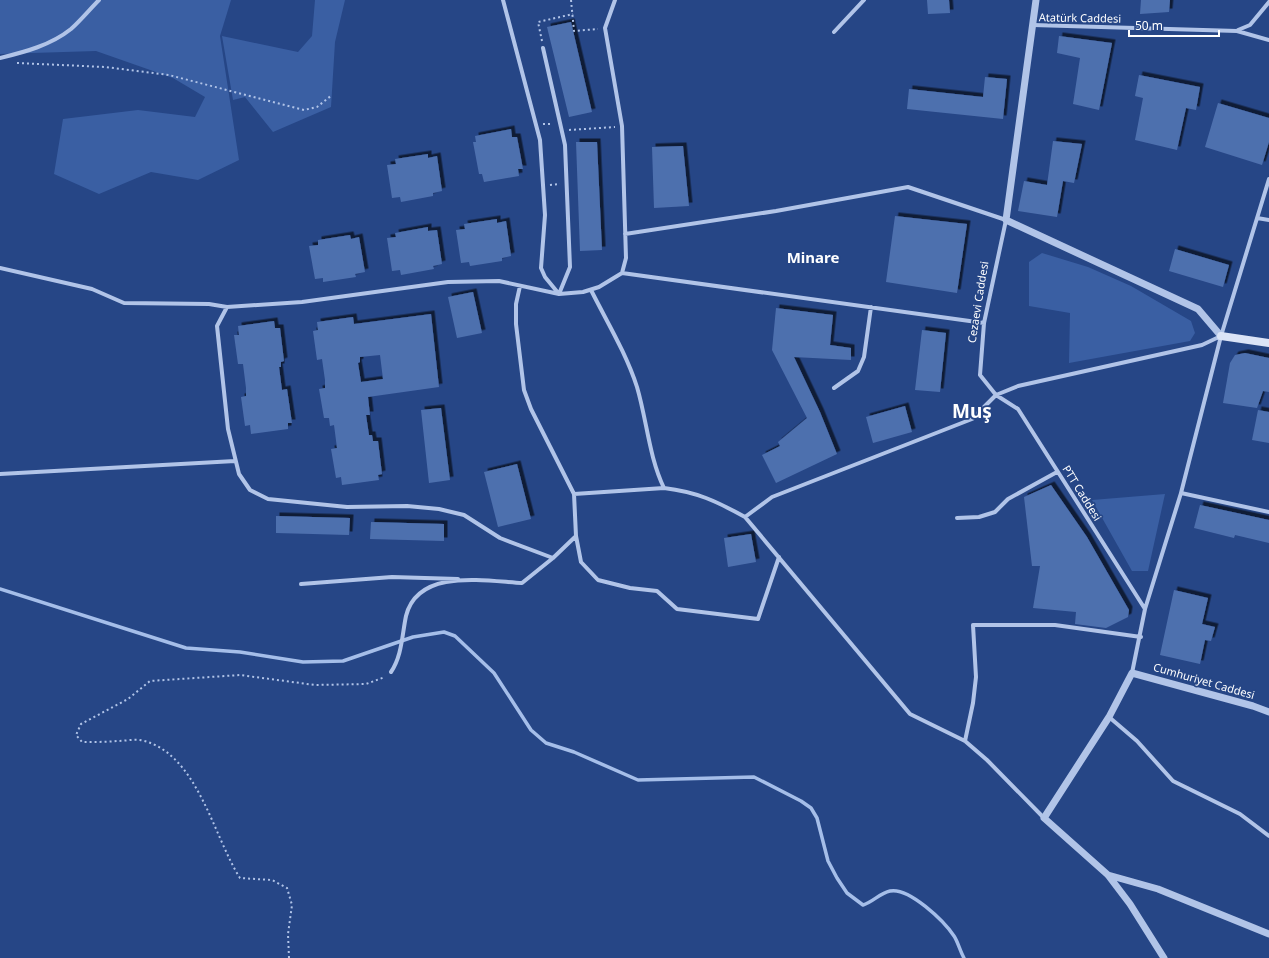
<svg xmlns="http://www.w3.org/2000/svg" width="1269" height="958" viewBox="0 0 1269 958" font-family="'Noto Sans',sans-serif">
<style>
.green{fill:#3a5fa3}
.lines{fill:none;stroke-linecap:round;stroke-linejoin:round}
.stream{stroke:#a5bee9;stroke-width:3.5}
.building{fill:#4e70ae;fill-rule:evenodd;filter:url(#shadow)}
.path{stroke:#b1c4e8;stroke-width:2;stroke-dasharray:2 3;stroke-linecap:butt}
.minor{stroke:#b1c4e8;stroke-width:4}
.tertiary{stroke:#b1c4e8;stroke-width:7}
.secondary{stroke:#dbe4f7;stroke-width:8}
.labels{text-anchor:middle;stroke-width:3.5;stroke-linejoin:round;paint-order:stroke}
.street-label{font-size:11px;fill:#fff;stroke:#264686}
.district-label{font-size:15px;font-weight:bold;fill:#fff;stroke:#264686}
.town-label{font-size:19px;font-weight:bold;fill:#fff;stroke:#264686}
</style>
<defs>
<filter id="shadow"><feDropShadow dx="3.5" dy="-3.5" stdDeviation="0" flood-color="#0009"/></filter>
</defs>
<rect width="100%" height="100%" fill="#264686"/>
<path class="green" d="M0,0H231L220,36L239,160L198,180L151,172L99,194L54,174L63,119L138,110L195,117L205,97L173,78L96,51L0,54Z
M315,0H345L335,42L331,107L273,132L245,97L233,100L222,36L298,52L312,36Z
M1042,253L1088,267L1131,286L1191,321L1195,333L1190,341L1069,363L1070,313L1029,306V262Z
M1165,494L1148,571H1132L1092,500Z"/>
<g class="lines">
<path class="stream" d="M0,589L186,648L240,652L303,662L343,661L413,637L444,632L455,636L494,673L531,730L546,743L574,752L638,780L754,777L801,801L811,808L817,818L828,861L837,878L847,893L863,905C873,902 880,893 890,891C909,887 944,921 954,936C958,942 960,951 964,958"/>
</g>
<path class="building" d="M927,0H949L950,13L928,14Z
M1141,0H1170L1169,12L1140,14Z
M571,22L592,112L569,117L547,27Z
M1059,36L1112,43L1099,110L1073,104L1080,58L1057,53Z
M1139,75L1200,87L1196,110L1186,108L1177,150L1135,140L1143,98L1135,96Z
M985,77L1007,79L1003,119L907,109L909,89L983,97Z
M1218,103L1269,118V142L1262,165L1205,147Z
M511,129L512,137H517L523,169H518L519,176L484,182L482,174H479L473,142H476L475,136Z
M1053,141L1082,144L1074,183L1063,181L1057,217L1018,211L1024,181L1047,185Z
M576,142H597L602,250L580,251Z
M683,146L689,206L654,208L652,147Z
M428,154V158L437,156L442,191L433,193V196L401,202L400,197L392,198L387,165L396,164L395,159Z
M895,216L967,224L957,293L886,282Z
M497,219V223L506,221L511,256L502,258V261L470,266L469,262L461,263L456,230L465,229L464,224Z
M428,227V231L437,230L442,264L433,266L434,269L401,275L400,270L392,271L387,238L396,237L395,233Z
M350,235L351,239L359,237L365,272L355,274L356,277L323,282V278L315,279L309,246L318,245V240Z
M1175,249L1229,265L1223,287L1169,271Z
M473,292L482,333L457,338L448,297Z
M776,308L833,315L830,345L851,348V360L794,357L820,412L837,454L776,483L762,455L780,446L778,442L807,418L772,350Z
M431,314L439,387L368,397L370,415H366L369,435H372L373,441H378L382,474L378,475L379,480L342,485L341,477L336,478L331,449L337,448L334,425L330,426L329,418H324L319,389L325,388V380L322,359L317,360L313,331L318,330L317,322L353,317L354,324ZM380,355L383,379L361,382L358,363L360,362V357Z
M274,321L275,328H280L284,361L281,362V367H279L282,390L287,389L292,423H288V429L251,434L250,425L245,426L241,397L246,396V388L243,364H238L234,335H239L238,326Z
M922,330L946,333L940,392L915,390Z
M1245,353L1269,358V392L1263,391L1257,408L1223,403L1230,363L1235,355Z
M905,406L912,432L873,443L866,417Z
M441,408L450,480L429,483L421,410Z
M1258,410L1269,412V443L1252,440Z
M517,464L531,519L498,527L484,472Z
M1051,485L1087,537L1129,610L1128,617L1106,628L1075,624L1076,612L1033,608L1040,566H1032L1024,497Z
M1200,505L1269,520V543L1235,535L1234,538L1194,528Z
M276,516L350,518L349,535L276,533Z
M371,522L444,524V541L370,539Z
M751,534L756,562L728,567L724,538Z
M1174,590L1208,598L1202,624L1215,627L1211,641L1205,640L1200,664L1160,655Z"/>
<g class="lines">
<path class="path" d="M571,0L574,31L598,29
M542,41L538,22L573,14
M17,63L105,67L169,75L304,110L317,107L332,95
M543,124H552
M569,130L615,127
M550,185L560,184
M289,958L288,934L292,905L287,888L272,880L240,878C213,836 197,751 140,740C133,739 125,741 118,741C106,742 94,742 82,742L76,735L81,724L128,699L150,681L240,675L315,685L366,684L385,677"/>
<path class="minor" d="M503,0L540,140L545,215L541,268L545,277L559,294
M1033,25L1237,31L1269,40
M1238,30L1250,25L1269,2
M834,32L864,0
M543,48L565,145L570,267L559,294
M0,58C25,52 51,45 71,29C81,20 90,9 99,0
M1257,218L1269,220
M625,234L776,211L908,187L1006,220L984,323L980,375L996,395L1018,386L1202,345L1221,336
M0,268L92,289L124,303L209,304L227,307L302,302L448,282L499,281L559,294L583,292L599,287L622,273L626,258L622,126L605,28L615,0
M622,273L984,323
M520,286L516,304V324L524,390L531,409L574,494L664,488C697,492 716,501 745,517L910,714L965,741L987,760L1044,818
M591,290C607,322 626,353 637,387C647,421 649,457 664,488
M227,307L217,326L228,429L239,474L250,490L268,499L347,507L407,506L439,509L464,515L500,538L553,558
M834,388L858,371L864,357L871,307
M0,474L235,461
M1181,493L1269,512
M745,517L772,497L972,419L996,395L1018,409L1145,609
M957,518L979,517L995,512L1008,499L1057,472
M576,536L581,562L598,580L630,588L657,591L677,609L758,619L779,557
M301,584L392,577L458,579
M391,672C402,656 402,635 406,616C418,568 485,581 522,583L553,558L576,536L574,494
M1132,673L1145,609L1181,493L1221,336L1269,179
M1109,717L1137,741L1173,781L1240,814L1269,836
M965,741L973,703L976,677L973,625H1055L1141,637"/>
<path class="tertiary" d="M1036,0L1006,220L1198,309L1221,336
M1108,875L1158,889L1269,934
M1164,958L1130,904L1108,875L1044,818L1109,717L1132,673L1253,706L1269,712"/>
<path class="secondary" d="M1221,336L1269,343"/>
</g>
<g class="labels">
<g class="street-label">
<text transform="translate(1080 18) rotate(1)" y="4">Atatürk Caddesi</text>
<text transform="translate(978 302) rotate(-81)" y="4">Cezaevi Caddesi</text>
<text transform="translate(1082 493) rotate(58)" y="4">PTT Caddesi</text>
<text transform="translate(1204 681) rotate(16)" y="4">Cumhuriyet Caddesi</text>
</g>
<g class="district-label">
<text x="813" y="263">Minare</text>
</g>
<g class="town-label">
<text x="972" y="418">Muş</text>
</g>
</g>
<path d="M1129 30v6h90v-6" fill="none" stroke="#ffffff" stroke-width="2"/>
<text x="1135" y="30" font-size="12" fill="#ffffff" stroke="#264686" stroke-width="3" paint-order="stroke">50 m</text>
</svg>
